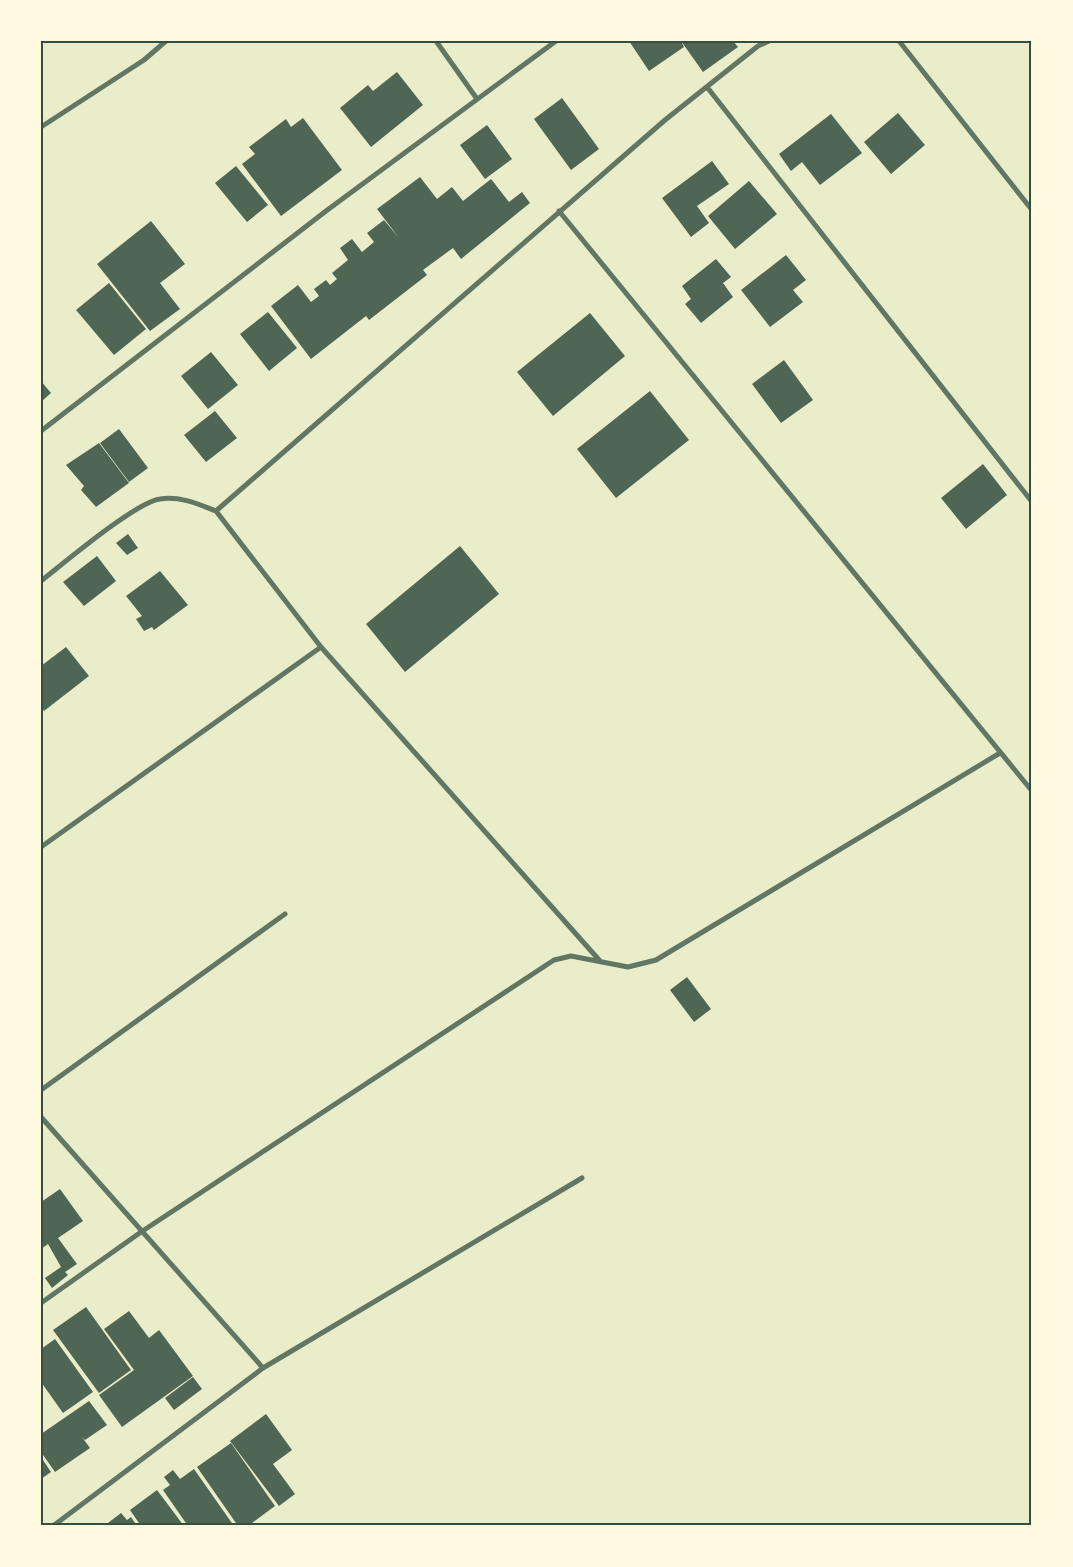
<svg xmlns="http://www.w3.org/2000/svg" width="1073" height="1567" viewBox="0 0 1073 1567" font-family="Roboto,sans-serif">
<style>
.building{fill:#4f6655}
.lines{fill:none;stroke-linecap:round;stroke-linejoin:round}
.minor{stroke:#617663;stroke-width:5}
.neatline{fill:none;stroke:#344e41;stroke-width:2}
</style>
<rect width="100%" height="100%" fill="#e9edc9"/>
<path class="building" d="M629,41H681L684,47L649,71Z
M681,41H733L738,47L703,72Z
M397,72L423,105L371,147L340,108L368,85L373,91Z
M562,98L599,149L571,170L534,119Z
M898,113L925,145L891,174L864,142Z
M831,114L862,153L820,185L802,162L791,171L779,154Z
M303,118L342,170L281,216L242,164L255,154L249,147L286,119L291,127Z
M487,125L512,159L485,179L460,145Z
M712,161L729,184L697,206L709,223L691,237L662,198Z
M236,166L268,205L247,222L215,183Z
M420,177L437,199L452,187L463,201L491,179L509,202L522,192L530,203L461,259L453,248L423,270L427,275L369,320L361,309L366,316L311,359L271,306L298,285L311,302L319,296L314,289L326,280L330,285L337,279L332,273L348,260L340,248L352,239L362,252L374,242L367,233L384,220L399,238L377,209Z
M749,181L777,214L735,249L708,216Z
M151,221L185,264L160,283L180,309L150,331L97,264Z
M786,255L806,280L793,290L803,302L770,327L741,290Z
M716,259L731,277L723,283L733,297L701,323L685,304L691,299L682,286Z
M109,283L146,329L114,355L76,310Z
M268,312L297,348L269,371L240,334Z
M590,313L625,356L553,416L517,372Z
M211,352L238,385L208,409L181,376Z
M784,360L813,400L781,423L752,384Z
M41,381L51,393L41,402Z
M650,391L689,440L616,498L577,449Z
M215,411L237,438L206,462L184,435Z
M119,429L148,468L129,482L100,443Z
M99,443L129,483L96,507L81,490L84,486L66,465Z
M983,464L1007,495L966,529L941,498Z
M128,534L138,548L127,555L116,543Z
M460,546L499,594L405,672L366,624Z
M97,556L116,581L84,606L63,582Z
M160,571L188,605L154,630L152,627L144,631L136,619L142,616L126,596Z
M66,647L89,676L44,711L41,706V666Z
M687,977L711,1009L694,1022L670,990Z
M60,1189L83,1221L58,1238L77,1264L65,1272L68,1275L52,1288L45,1278L61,1267L48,1244L41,1249V1202Z
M86,1307L131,1370L99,1393L53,1330Z
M129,1311L149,1338L159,1330L193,1376L122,1427L99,1395L134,1370L104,1329Z
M55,1339L93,1392L63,1413L41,1382V1349Z
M193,1377L202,1389L174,1410L165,1398Z
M89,1401L107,1425L85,1440L82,1437L90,1448L55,1472L41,1452V1434Z
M266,1414L292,1450L273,1464L295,1494L279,1506L230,1441Z
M231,1443L275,1506L248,1526H238L197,1467Z
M41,1457L51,1472L41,1479Z
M194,1469L234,1526H188L163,1490L170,1485L164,1477L173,1470L180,1479Z
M157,1490L184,1526H141L130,1510Z
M121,1513L127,1520L131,1517L137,1526H104Z"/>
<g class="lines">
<path class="minor" d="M436,41L477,99
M899,41L1032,210
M707,87L1032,502
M41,127L144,60L166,41
M559,211L1032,791
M41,431L326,211L556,41
M216,511L321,647L600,961
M41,581C64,563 136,502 160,499C180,496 198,504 216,511L665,120L758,46L769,41
M41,847L321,647
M41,1090L285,914
M41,1117L263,1368
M41,1303L141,1232L554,960L571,956L628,967L656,960L1000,753
M53,1526L263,1368L582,1178"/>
</g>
<rect width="1073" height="1567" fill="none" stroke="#fefae0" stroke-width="85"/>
<rect x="42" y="42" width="988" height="1482" class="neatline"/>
</svg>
